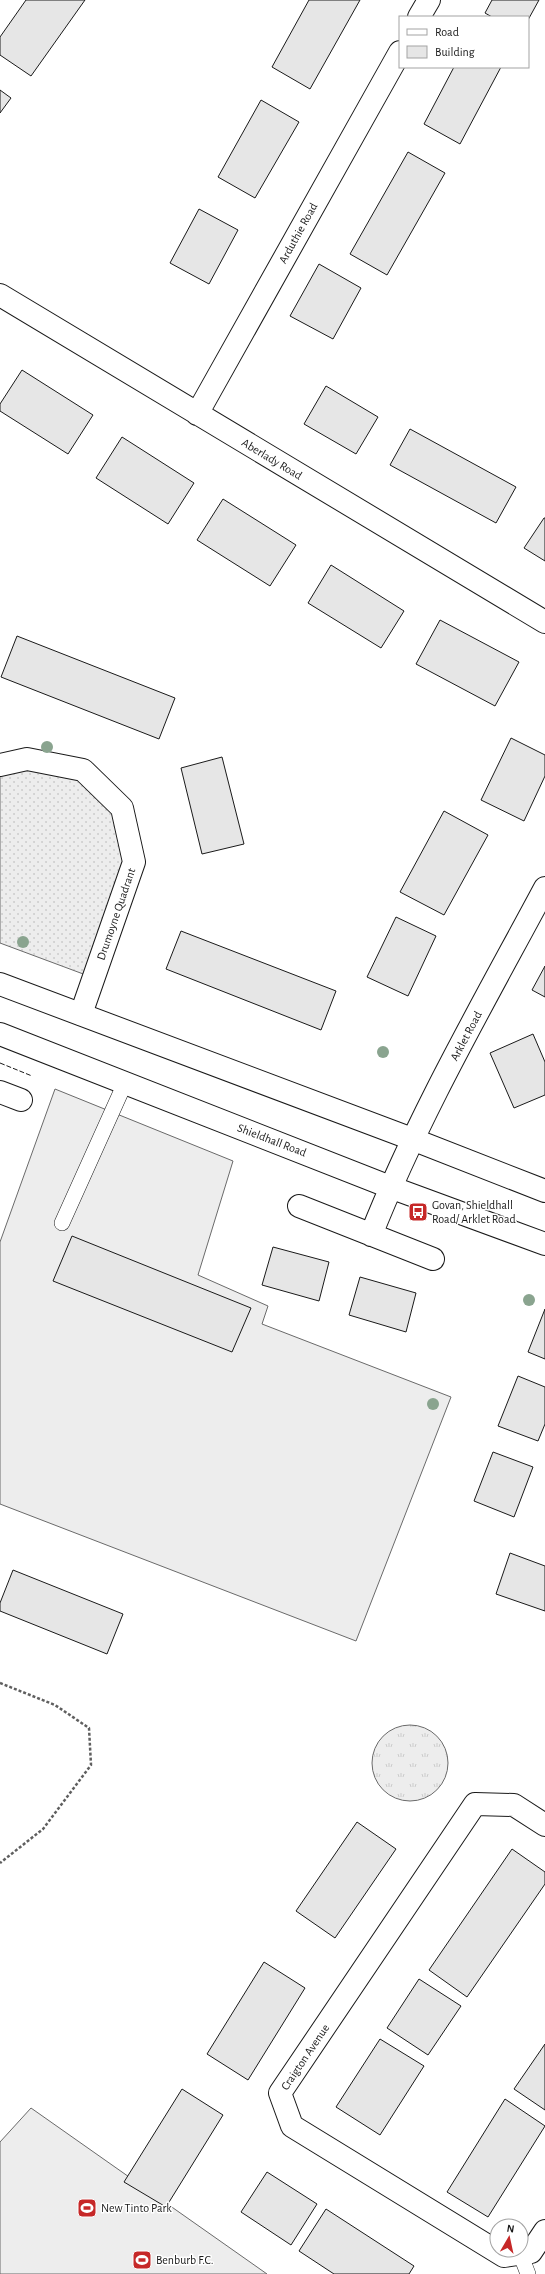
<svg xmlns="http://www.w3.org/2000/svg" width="545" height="2274" viewBox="0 0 545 2274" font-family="'Alegreya Sans',sans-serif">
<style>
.grass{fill:url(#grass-dots);stroke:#6a6a6a}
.park{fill:url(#park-tufts);stroke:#6a6a6a}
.built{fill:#ededed;stroke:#6a6a6a}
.building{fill:#e6e6e6;stroke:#1a1a1a}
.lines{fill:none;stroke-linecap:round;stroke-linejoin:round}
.lane-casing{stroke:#1a1a1a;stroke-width:16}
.street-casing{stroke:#1a1a1a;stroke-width:24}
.primary-casing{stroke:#1a1a1a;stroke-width:24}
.path{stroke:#5f5f5f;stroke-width:2.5;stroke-dasharray:3 2;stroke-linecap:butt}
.lane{stroke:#fff;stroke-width:15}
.street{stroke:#fff;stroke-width:22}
.primary{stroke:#fff;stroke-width:22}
.fence{stroke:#1a1a1a;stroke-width:1;stroke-dasharray:5 2;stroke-linecap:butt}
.tree{fill:#8aa48f}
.labels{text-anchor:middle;stroke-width:3;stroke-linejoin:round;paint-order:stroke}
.street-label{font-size:12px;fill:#1a1a1a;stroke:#fff}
.poi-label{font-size:12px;fill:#1a1a1a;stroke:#fff;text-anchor:start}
</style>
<defs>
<pattern id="grass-dots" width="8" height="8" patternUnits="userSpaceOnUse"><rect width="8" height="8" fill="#ededed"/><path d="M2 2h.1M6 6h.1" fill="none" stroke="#cbcbcb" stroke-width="1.8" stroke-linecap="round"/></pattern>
<pattern id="park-tufts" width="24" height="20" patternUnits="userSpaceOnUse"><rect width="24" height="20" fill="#ededed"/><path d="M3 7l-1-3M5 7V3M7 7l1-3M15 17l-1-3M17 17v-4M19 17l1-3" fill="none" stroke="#cbcbcb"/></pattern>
</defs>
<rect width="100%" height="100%" fill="#fff"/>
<path class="grass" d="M0,765L83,770L122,808L134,862L94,978L0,943Z"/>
<path class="park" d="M372 1763a38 38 0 1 1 76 0a38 38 0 1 1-76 0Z"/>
<path class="built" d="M55,1089L233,1161L198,1275L268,1306L262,1324L451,1397L356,1641L0,1504V1242Z
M31,2108L267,2274H0V2142Z"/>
<path class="building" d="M26,0H85L31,76L0,55V37Z
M309,0H360L310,89L272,67Z
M492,0H539L528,20V17H492L485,13Z
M454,67H501L460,144L424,124Z
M0,90L11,98L0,113Z
M261,100L299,122L255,198L218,177Z
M408,152L445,173L387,275L350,254Z
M199,209L238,230L209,284L170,263Z
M319,264L361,288L333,339L290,316Z
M22,370L93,415L68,454L0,411V404Z
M326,386L378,417L356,454L304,424Z
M410,429L516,487L496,523L390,465Z
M122,437L194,483L168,524L96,478Z
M223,499L296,545L270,586L197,540Z
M544,518H545V561L524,548Z
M331,565L404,611L381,648L308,603Z
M440,620L519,662L495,706L416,664Z
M17,636L175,698L159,739L1,677Z
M511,738L545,755V776L524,821L481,800Z
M222,757L244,844L202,854L181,768Z
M444,811L488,835L444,915L400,892Z
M396,917L436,936L408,996L367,977Z
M181,931L336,991L321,1030L166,969Z
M545,966V997L532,990Z
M533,1034L545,1062V1095L514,1108L490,1053Z
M72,1236L251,1308L232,1352L53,1281Z
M273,1247L329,1262L319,1301L262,1285Z
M360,1277L416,1293L406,1332L349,1315Z
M545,1309V1359L528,1352Z
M518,1376L545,1387V1424L538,1441L498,1426Z
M493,1452L533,1467L514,1517L474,1501Z
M510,1553L545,1566V1611L496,1594Z
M13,1570L123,1614L107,1654L0,1611V1603Z
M357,1822L396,1849L335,1938L296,1911Z
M512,1849L545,1872V1884L467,1997L429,1970Z
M264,1962L305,1988L248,2080L207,2054Z
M419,1979L461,2006L428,2055L387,2028Z
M380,2039L424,2066L380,2135L336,2107Z
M545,2044V2110L514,2089Z
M182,2089L223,2115L166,2207L124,2182Z
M505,2099L545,2126L488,2217L447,2192Z
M267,2172L317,2204L291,2245L241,2212Z
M326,2209L414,2266L409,2274H334L299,2251Z"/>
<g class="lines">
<g class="lane-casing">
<path id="lane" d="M62,1223L125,1083
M520,2253L528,2274"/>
</g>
<g class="street-casing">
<path id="street" d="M419,17L429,0
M0,295L545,622
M197,414L400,52
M0,765L27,759L83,770L122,808L134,862L81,1014
M0,1092L21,1100
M299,1206L433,1259
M371,1235C419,1114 484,1002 545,888
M545,1825L514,1805L475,1804L280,2093L292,2126L504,2256L531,2252L545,2231"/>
</g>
<g class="primary-casing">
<path id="primary" d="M0,984L412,1139L545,1191
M0,1034L390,1187L545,1244"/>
</g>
<path class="path" d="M0,1683L55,1705L89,1728L91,1765L43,1829L0,1863"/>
<use href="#lane" class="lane"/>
<use href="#street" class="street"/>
<use href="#primary" class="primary"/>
<path class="fence" d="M0,1063L32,1076"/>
</g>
<g class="tree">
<circle cx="47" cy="747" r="6"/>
<circle cx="23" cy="942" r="6"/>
<circle cx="383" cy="1052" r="6"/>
<circle cx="529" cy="1300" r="6"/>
<circle cx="433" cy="1404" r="6"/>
</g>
<defs>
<g id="bus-square" transform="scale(1)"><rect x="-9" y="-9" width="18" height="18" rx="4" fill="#c62828" stroke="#fff"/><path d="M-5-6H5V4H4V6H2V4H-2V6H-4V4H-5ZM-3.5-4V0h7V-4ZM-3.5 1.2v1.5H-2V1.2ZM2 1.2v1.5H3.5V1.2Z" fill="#fff"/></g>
<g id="stadium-square" transform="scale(1)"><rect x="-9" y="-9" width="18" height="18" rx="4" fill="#c62828" stroke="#fff"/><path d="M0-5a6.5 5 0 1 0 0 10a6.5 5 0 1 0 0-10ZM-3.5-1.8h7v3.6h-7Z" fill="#fff"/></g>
</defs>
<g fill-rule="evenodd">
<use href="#bus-square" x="418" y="1212"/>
<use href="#stadium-square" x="87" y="2208"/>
<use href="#stadium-square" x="142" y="2260"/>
</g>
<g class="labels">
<g class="street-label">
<text transform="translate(298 233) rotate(-61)" y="4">Arduthie Road</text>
<text transform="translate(272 459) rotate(31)" y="4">Aberlady Road</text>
<text transform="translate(116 914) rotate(-71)" y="4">Drumoyne Quadrant</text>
<text transform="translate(466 1036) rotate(-62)" y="4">Arklet Road</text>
<text transform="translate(272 1140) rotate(21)" y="4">Shieldhall Road</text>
<text transform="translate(305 2057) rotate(-56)" y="4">Craigton Avenue</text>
</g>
<g class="poi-label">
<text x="432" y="1209">Govan, Shieldhall<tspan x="432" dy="14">Road/ Arklet Road</tspan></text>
<text x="101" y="2212">New Tinto Park</text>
<text x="156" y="2264">Benburb F.C.</text>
</g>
</g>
<rect x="399" y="16" width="130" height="52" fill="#ffffff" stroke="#a3a3a3"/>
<rect x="407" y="29" width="20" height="6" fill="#ffffff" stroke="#a3a3a3"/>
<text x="435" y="36" font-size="12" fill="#1a1a1a">Road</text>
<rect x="407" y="46" width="20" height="12" fill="#e6e6e6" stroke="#a3a3a3"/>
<text x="435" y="56" font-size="12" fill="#1a1a1a">Building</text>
<g transform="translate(509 2238) rotate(9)"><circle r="19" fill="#ffffff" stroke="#a3a3a3"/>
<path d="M0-3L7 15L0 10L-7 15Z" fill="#c62828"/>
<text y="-6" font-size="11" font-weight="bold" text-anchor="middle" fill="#1a1a1a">N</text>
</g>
</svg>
